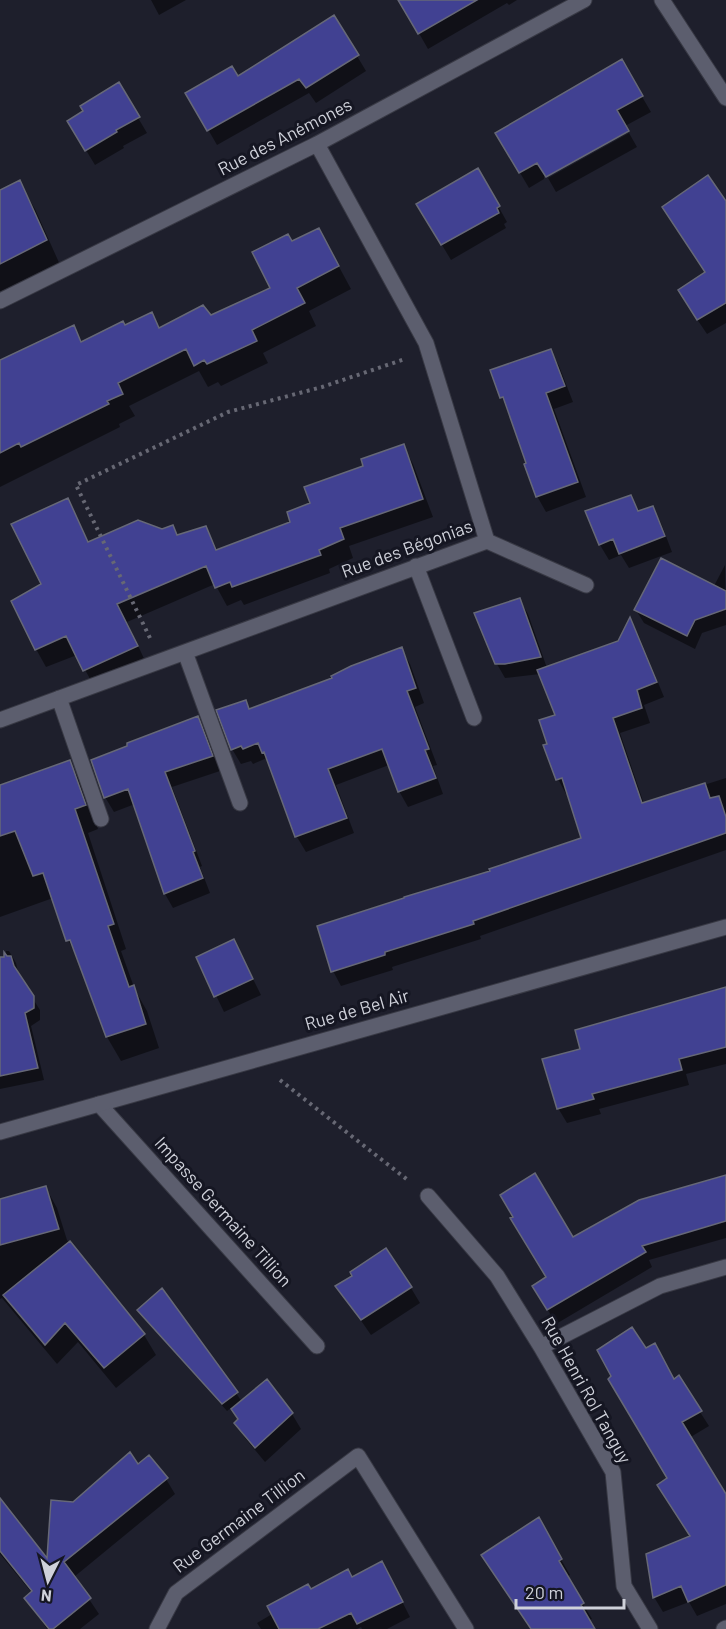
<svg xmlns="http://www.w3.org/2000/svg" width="726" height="1629" viewBox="0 0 726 1629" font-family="Barlow,sans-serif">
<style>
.shadow{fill:#0007}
.building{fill:#414192;stroke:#666877;stroke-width:1.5}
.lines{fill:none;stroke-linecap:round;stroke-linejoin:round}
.service-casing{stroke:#383944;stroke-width:17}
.minor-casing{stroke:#383944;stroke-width:17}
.secondary-casing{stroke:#383944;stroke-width:17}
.path{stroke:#676874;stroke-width:4;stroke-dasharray:3 4.5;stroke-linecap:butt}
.service{stroke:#5c5e6e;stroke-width:15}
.minor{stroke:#5c5e6e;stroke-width:15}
.secondary{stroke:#5c5e6e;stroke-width:15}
.labels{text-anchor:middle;stroke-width:6;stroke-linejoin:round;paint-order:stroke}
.street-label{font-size:18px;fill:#cfd1da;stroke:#151622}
</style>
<rect width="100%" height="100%" fill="#1e1f2c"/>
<path class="shadow" d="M151,0H186L159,15Z
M400,0H517L509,5L507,3L428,49Z
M357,56L366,71L316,103L309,93L217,145L187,93L238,78Z
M621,61L651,112L625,126L627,130L544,176V179L529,188L497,134Z
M118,84L147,133L123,146L124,148L95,165L69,122L85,111Z
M629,133L637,147L556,192L548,178Z
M478,170L507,222L504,224L506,228L451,260L418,205Z
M19,182L35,209L61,267L0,298V191Z
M726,204V323L707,334L688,306L706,273Z
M292,243L331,252L351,289L309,311L316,326L263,353L268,363L221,386L218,382L208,387L199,371L129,406L135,416L119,424L120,427L0,487V362L73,327L83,343L151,314L160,329L210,317L272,289Z
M550,350L559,366L573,402L554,409L586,497L546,512L537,496L528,464L492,371Z
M403,445L413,464L433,517L349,546L353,558L329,569L330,573L244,605L241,600L227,606L215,584L127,622L147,665L95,688L77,655L46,667L36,649L43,585L67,500L89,543L162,531L172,527L178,536L206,528L218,551L292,523L312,504L365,467Z
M631,496L640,512L652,508L661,523L672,552L629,568L621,555L609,560L600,545Z
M725,565L726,625L702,633L695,649L644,623L636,610L714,586Z
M519,599L528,614L547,668L619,642L630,620L638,634L664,697L644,705L650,723L620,733L644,804L726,778V850L480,936L481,939L392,967L393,970L341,986L333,971L492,872L583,839L569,793L566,794L558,779L549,745L557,716L540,674L505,678L490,652L476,614Z
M401,649L410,664L424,703L415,707L437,765L433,766L443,794L408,807L399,791L389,765L336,785L354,833L306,852L297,837L267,758L253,764L251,761L241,764L232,749L245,702L250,710L334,679Z
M197,718L206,732L220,771L172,787L202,866L200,867L210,893L173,908L165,894L135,804L114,812L105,797Z
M69,762L83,786L98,829L88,833L126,949L121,951L135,990L147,1011L159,1048L121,1061L107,1037L78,958L68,940L53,898L0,917V786Z
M234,941L261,995L224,1012L198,958Z
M6,951H9L16,963L19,977L40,1010V1020L31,1026L44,1080L0,1089V1016Z
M726,989V1064L686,1074L689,1085L599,1109L601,1114L567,1123L558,1108L582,1050Z
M726,1176V1238L649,1260L652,1267L556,1324L534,1286L548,1278L573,1239Z
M46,1188L57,1208L67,1240L144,1335L156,1355L116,1388L78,1342L57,1364L2,1298L0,1299V1200Z
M337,1286L411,1288L420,1303L371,1335Z
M139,1310L236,1393L242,1402L292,1414L301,1429L265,1462L245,1438L236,1423L239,1421L231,1408L227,1411L143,1317Z
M645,1351L700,1412L709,1426L689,1438L726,1502V1604L697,1616L689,1602L663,1612L654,1597L692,1537L669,1478Z
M138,1466L166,1479L175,1494L74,1577L99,1614L80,1629H47L26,1598L32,1593L0,1554V1501L48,1562L73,1503Z
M538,1520L570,1575L567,1577L592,1619L589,1620L594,1629H532Z
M390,1578L410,1617L387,1629H362L361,1627L357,1629H261L257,1623L311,1591L352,1579Z"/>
<path class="building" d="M398,0H477L418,34Z
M334,15L359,55L306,88L299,79L207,131L185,93L232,66L238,76Z
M622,59L643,96L617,110L629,131L546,177L537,163L519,173L495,133Z
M119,82L140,117L116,130L117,132L85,151L67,121L83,111L80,106Z
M478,168L500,206L497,208L499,213L441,245L416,204Z
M708,175L726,201V303L697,320L678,290L705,272L662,207Z
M20,180L47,240L0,264V190Z
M319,228L339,266L297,288L305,303L252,330L257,341L207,364L204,360L194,366L186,349L118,383L123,394L107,401L109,404L21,447L19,443L0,453V360L74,325L81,342L123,321L125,325L152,312L159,328L203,305L211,315L270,288L252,252L288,234L292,241Z
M551,349L565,386L546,393L578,482L536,497L524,464L526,463L503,397L500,398L490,370Z
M404,444L423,499L340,528L344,539L319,550L321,555L232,587L230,582L215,588L206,566L117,604L138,646L83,671L66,636L35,650L11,601L41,584L11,524L68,498L88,542L138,520L162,529L173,525L177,535L206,526L216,550L290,522L287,512L310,503L304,487L363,466L361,459Z
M631,495L638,511L653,506L665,536L619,554L613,539L599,545L585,511Z
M661,558L726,591V609L695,620L687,636L634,610Z
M520,598L541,657L505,664H495L474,613Z
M630,617L657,682L637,690L642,708L613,718L642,803L705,783L710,798L719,796L726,817V833L473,921L474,924L385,952V955L331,972L317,926L404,898V897L490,871L489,869L581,838L562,778L556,780L543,745L547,744L539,720L555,715L537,670L618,641Z
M402,647L416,688L407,691L429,749L425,750L436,778L398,792L382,749L328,769L347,818L295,837L264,752L262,753L258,743L243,749L241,746L231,750L216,710L246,700L249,709L332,678L331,676L351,666Z
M198,716L213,756L165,772L195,851L193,852L203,878L164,894L128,789L104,798L91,760L127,746V743Z
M70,760L86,805L75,809L114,924L108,926L129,987L134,985L146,1024L106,1037L70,940L66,941L43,873L33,876L15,831L0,836V785Z
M234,939L253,979L214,997L196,957Z
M4,952L7,956H11L14,966L34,996V1008L25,1013L38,1068L0,1076V957H4Z
M726,987V1047L679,1059L682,1070L592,1094L594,1099L557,1109L542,1059L580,1049L575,1030Z
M535,1173L573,1237L639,1200L726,1175V1221L642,1246L646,1252L547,1310L532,1286L546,1277L510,1218L513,1217L500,1195Z
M46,1186L59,1229L0,1245V1199Z
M70,1241L145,1334L104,1368L65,1323L45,1345L3,1295Z
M386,1248L412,1287L361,1320L335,1286L352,1276L350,1272Z
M162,1288L238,1392L222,1404L137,1310Z
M632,1327L646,1348L655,1343L674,1379L679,1375L702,1411L682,1422L726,1494V1585L688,1602L681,1586L653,1598L646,1554L690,1536L657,1485L667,1478L608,1379L611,1376L597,1350Z
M267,1379L293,1413L255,1448L234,1423L238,1419L231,1409Z
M130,1452L138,1464L149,1455L168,1478L64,1562L91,1598L53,1629H49L24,1598L32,1591L0,1551V1498L47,1558L51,1500L73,1502Z
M539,1517L562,1559L559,1561L584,1603L581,1605L595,1629H531L481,1555Z
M382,1561L403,1602L357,1624L351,1613L318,1629H279L267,1606L308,1584L311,1589L348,1569L352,1577Z"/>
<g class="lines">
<g class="service-casing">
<path id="service" d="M99,1104L317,1346"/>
</g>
<g class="minor-casing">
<path id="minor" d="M662,0L726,98
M0,301L317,144L584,0
M487,541L586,585
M416,566L474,718
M185,652L240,803
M59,698L101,819
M0,720L487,541L426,343L317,144
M428,1196L497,1276L541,1347L613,1472L624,1586L650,1629
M541,1347L660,1286L726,1267
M157,1629L176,1593L358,1456L466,1629
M724,1629L726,1628"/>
</g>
<g class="secondary-casing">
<path id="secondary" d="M0,1132L726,927"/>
</g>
<path class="path" d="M150,638L76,485L228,412L322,387L405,359
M280,1080L409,1181"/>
<use href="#service" class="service"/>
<use href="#minor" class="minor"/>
<use href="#secondary" class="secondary"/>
</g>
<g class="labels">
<g class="street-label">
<text transform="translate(285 137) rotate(-27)" y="6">Rue des Anémones</text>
<text transform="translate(407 549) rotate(-20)" y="6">Rue des Bégonias</text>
<text transform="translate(357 1010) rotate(-16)" y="6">Rue de Bel Air</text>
<text transform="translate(223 1212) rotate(48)" y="6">Impasse Germaine Tillion</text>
<text transform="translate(586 1390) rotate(61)" y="6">Rue Henri Rol Tanguy</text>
<text transform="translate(239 1521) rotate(-37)" y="6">Rue Germaine Tillion</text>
</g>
</g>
<g transform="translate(48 1581) rotate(186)" stroke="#151622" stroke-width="4.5" paint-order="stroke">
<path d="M0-4.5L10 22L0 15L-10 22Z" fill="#cfd1da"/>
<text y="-9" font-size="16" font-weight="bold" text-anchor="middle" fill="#cfd1da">N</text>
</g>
<path d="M516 1599v9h108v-9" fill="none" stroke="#cfd1da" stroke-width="3"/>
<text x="525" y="1599" font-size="18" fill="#cfd1da" stroke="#151622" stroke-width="4.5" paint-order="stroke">20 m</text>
</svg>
